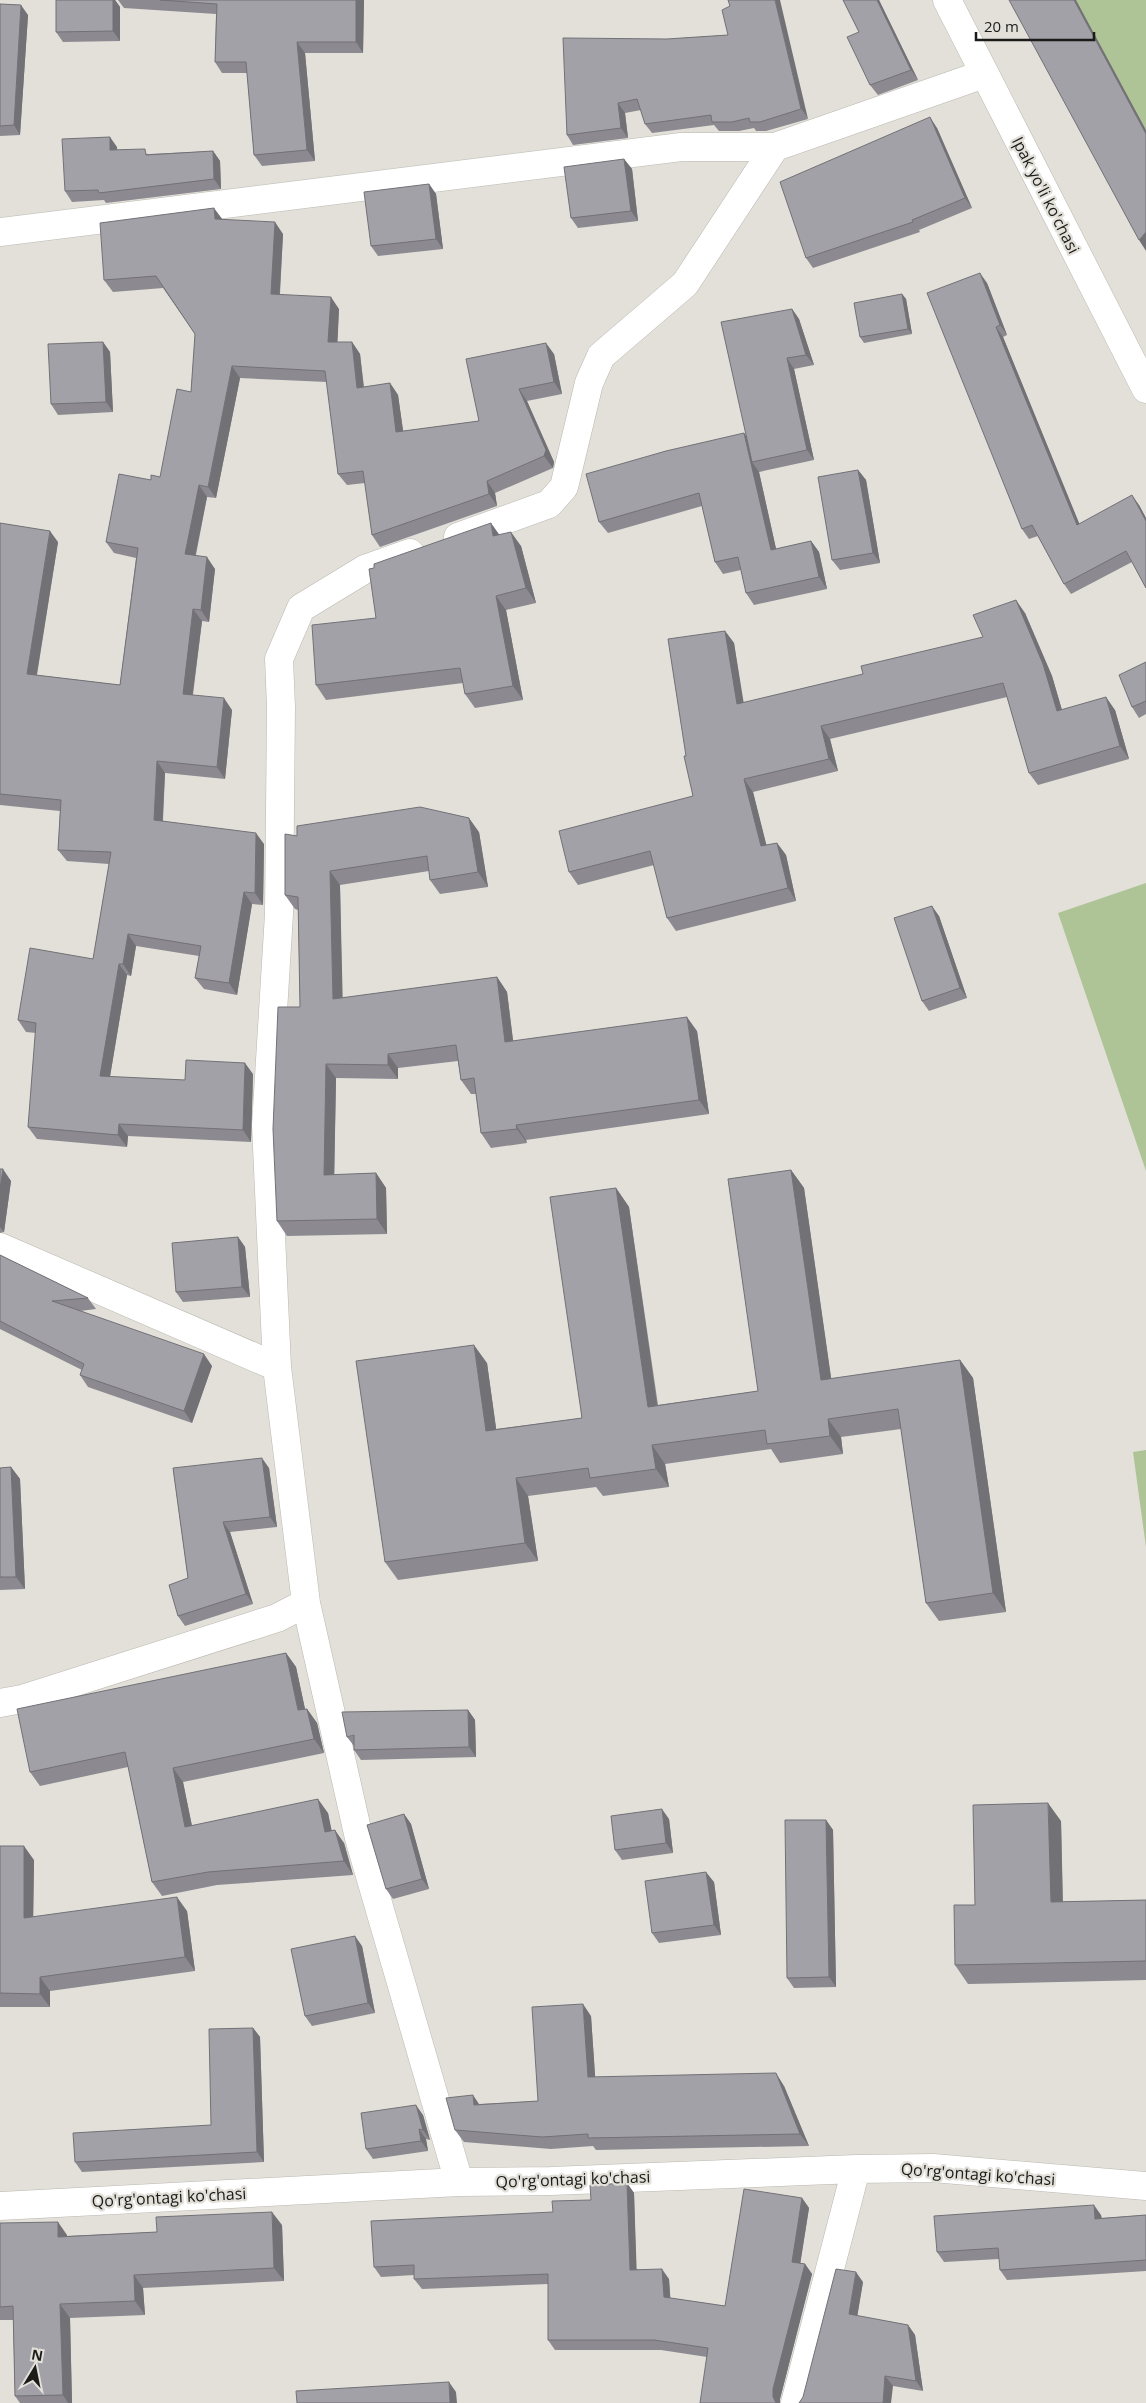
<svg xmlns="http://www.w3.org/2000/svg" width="1146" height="2403" viewBox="0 0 1146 2403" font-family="'Open Sans',sans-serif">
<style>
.green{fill:#afc496}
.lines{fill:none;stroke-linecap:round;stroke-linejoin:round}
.minor-casing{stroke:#bab8b1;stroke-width:29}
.major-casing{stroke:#bab8b1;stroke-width:29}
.minor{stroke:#fff;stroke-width:28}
.major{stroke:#fff;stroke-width:28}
.wall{fill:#8c8a90}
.shaded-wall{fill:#727176}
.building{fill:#a3a1a8;stroke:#727176}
.labels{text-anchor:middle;stroke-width:4.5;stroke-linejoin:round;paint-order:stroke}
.street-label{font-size:16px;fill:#1b1b18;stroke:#e2e0d9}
</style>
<rect width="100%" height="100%" fill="#e2e0d9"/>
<path class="green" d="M1024,0H1146V228Z
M1146,883V1171L1058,913Z
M1146,1450V1547L1133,1452Z"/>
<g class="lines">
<g class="minor-casing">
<path id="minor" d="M0,232L681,147H775L984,74
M458,537L549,504L564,487L589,383L601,356L685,284L775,147
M410,553L365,569L301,608L279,659L281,707L279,914L266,1125L277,1367L306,1603L359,1838L459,2182
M0,1247L277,1367
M0,1703L22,1699L277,1618L306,1603
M0,2206L459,2182L551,2181L856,2169L933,2168L1146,2186
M795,2403L856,2169"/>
</g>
<g class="major-casing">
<path id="major" d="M947,0L1146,389"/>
</g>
<use href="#minor" class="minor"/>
<use href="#major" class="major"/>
</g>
<path class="wall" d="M56,0H115L120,7V41L63,42L56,32Z
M118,0H364L363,53H305L315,161L262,166L254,155L247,73H222L215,62L216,14L124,8Z
M843,0H879L918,80L878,95L870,85L859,32Z
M0,4L28,15L20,135L0,136Z
M730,6L808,119L766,131H756L754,128L739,131H719L714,125L652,133L645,124L641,110L625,113L628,138L573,145L567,135L667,39L728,35Z
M937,128L972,208L919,230L920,232L813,268L806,258Z
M117,147V150L149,154L213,151L220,161L221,189L106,203L104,200L72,202L65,191Z
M624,159L632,169L638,221L578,228L571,218Z
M429,184L436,194L443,249L378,256L371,246Z
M222,219L283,234L280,294L339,309L337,342H352L360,354L364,387L390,383L398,395L403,431L479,421L554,354L562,394L527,401L554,462L553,468L495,493L497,506L380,547L372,535L365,483L347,485L338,474L327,382L240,378L216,498L207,497L196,555L215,569L209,622L202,621L193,695L232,710L225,779L165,773L163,821L264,844L263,905L252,904L237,995L204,989L195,978L199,956L136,946L131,976L127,975L110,1077L185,1080L253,1074L251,1142L128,1136L127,1147L37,1139L28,1127L36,1033L26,1032L18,1020L93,959L109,864L67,861L58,850L60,811L0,805V523L58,542L37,675L120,685L136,558L114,553L106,542L151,480L160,477L191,392L195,334L163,288L113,292L104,280Z
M987,283L1007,335L1003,337L1079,524L1139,505L1146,518V588L1132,562L1071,594L1064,584L1038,536L1029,539L1022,529Z
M902,294L906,299L912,334L864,343L860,337Z
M792,309L799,319L814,365L794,369L814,460L759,472L776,549L811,541L819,552L827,589L754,605L746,593L741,570L723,574L715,562L702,506L608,533L599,522L744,433L746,436Z
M103,342L110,352L113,412L58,415L51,404Z
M858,470L866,480L880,563L840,570L832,560Z
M499,535L521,546L536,603L506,610L523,700L475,708L465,694L463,683L326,700L316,685L376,618L374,568Z
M1025,613L1052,676L1062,710H1115L1129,759L1038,785L1029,773L1007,697L830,739L838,771L753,792L766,845L777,843L786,855L796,901L676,931L667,918L654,865L578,885L569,872L693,796L686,756L725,631L734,643L743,703L863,674L983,637Z
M1146,662V714L1139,718L1132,707Z
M479,832L488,887L440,894L430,880L429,871L340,885L342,998L497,977L507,992L513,1041L697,1031L709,1114L526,1140L527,1143L491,1148L481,1133L476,1094H471L461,1080L458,1061L398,1068V1079L336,1078L334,1175L376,1173L386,1188L387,1234L287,1236L277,1221L300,1007L298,910L295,909L285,895L297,836Z
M939,916L967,998L929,1011L922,1001Z
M0,1169L11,1181L4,1232L0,1233Z
M791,1170L804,1188L831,1379L960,1360L973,1378L1006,1612L939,1621L926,1603L901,1429L841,1437L843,1454L780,1463L771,1449L665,1464L669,1487L603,1496L596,1487L528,1496L538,1561L398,1580L385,1562L487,1363L496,1429L582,1418L616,1188L629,1207L658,1405L758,1391Z
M238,1237L245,1247L250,1297L183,1302L176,1292Z
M0,1255L88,1298L96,1309L80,1311L212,1366L192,1423L88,1387L80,1375L82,1370L0,1329Z
M11,1467L20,1479L25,1589L0,1590V1468Z
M173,1468H269L277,1527L230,1532L253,1604L185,1626L178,1616L188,1578Z
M286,1653L296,1667L305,1709H307L317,1723L324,1753L183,1782L192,1826L328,1813L331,1831L344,1843L353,1875L217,1885L162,1896L152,1882L128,1767L40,1786L30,1772Z
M468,1710L475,1720L476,1757L361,1760L354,1750V1746L347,1737Z
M404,1814L411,1824L429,1889L393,1899L386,1889Z
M669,1819L673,1853L622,1860L615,1850Z
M826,1820L833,1830L836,1987L794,1988L787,1978Z
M1061,1821L1063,1902L1146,1900V1980L968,1984L955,1965L975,1905Z
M0,1846L34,1860L33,1917L187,1911L195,1971L50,1991V2007H0Z
M714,1882L721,1935L659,1943L652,1933Z
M362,1946L375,2013L312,2026L305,2016Z
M591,2016L595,2077L784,2086L809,2146L596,2150L593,2146L551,2149L464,2142L455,2130L479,2104L538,2101Z
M253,2028L260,2037L264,2162L82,2172L75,2162L211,2125Z
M423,2115L430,2140L426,2139L428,2151L373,2159L366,2149Z
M627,2183L634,2193L636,2269L669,2279L670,2298L725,2306L802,2198L809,2208L800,2263L805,2264L812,2274L780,2399L707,2357L661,2350H555L548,2340V2284L422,2289L414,2279V2275L381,2277L374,2267L553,2212L591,2200Z
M1101,2215L1102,2218L1146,2215V2271L1007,2280L1000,2270L999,2259L944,2262L937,2252Z
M0,2223L67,2235V2236L157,2232L282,2225L284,2281L143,2288L145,2315L70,2318L72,2403H20L15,2396L13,2320H0Z
M863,2282L857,2316L908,2325L915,2335L923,2391L893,2386L803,2397Z"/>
<path class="shaded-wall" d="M113,0H115L120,7V41L113,31Z
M356,0H364L363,53L356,42Z
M775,0H780L808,119L801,109Z
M877,0H879L918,80L911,70Z
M1074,0H1076L1146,130V134Z
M21,5L28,15L20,135L14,125Z
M297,42L305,53L315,161L307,150Z
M618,103L625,113L628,138L621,128Z
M930,117L937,128L972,208L965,198Z
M110,137L117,147L118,160L110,150Z
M213,151L220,161L221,189L214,179Z
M624,159L632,169L638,221L631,211Z
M429,184L436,194L443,249L436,239Z
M214,208L223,220L215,219Z
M275,222L283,234L279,305L271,294Z
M1146,232V251L1139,240Z
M980,273L987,283L1007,335L1000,325Z
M902,294L906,299L912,334L908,329Z
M331,297L339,309L337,353L328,342Z
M792,309L799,319L814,365L806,355Z
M996,327L1003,337L1084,535L1077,525Z
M103,342L110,352L113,412L106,402Z
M352,342L360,354L365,400L357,388Z
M546,343L554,354L562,394L554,382Z
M787,358L794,369L814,460L807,450Z
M232,366L240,378L216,498L208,487Z
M390,383L398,395L405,444L396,432Z
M519,389L527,401L554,462L553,468L544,456Z
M744,433L753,445L752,462L759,472L779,562L771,550Z
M858,470L866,480L880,563L873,553Z
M487,481L495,493L497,506L489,494Z
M199,485L207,497L193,566L185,554Z
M1132,495L1139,505L1146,518V521Z
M491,523L501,537L493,536Z
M50,531L58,542L35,685L27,674Z
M511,532L521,546L536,603L526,588Z
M811,541L819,552L827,589L819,577Z
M207,557L215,569L209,622L201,610Z
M496,596L506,610L523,700L513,686Z
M1016,600L1025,613L1052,676L1066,724L1057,711Z
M193,609L202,621L191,706L183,694Z
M725,631L734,643L746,717L737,704Z
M1106,697L1115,710L1129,759L1120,746Z
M224,698L232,710L225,779L217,767Z
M821,726L830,739L838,771L829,759Z
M157,761L165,773L162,831L154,820Z
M744,779L753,792L770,859L761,846Z
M469,818L479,832L488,887L478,872Z
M256,833L264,844L263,905L255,893Z
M777,843L786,855L796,901L788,888Z
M330,871L340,885L343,1013L333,999Z
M244,892L252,904L237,995L229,983Z
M932,906L939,916L967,998L960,988Z
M128,934L136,946L131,976L123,964Z
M119,964L127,975L108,1088L100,1076Z
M497,977L507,992L515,1056L505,1042Z
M687,1017L697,1031L709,1114L699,1100Z
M388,1054L398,1068V1079L388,1065Z
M245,1063L253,1074L251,1142L243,1130Z
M326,1064L336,1078L334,1190L324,1175Z
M119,1124L128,1136L127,1147L118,1135Z
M516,1125L526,1140L527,1143L517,1129Z
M3,1169L11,1181L4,1232L0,1227V1190Z
M791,1170L804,1188L834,1398L821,1380Z
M376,1173L386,1188L387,1234L377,1219Z
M616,1188L629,1207L660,1425L648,1407Z
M238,1237L245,1247L250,1297L242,1287Z
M474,1345L487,1363L499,1449L486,1431Z
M204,1354L212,1366L192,1423L184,1411Z
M960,1360L973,1378L1006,1612L993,1593Z
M828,1419L841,1437L843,1454L830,1436Z
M652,1445L665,1464L669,1487L656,1469Z
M262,1458L269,1468L277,1527L270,1517Z
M11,1467L20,1479L25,1589L16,1577Z
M516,1478L528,1496L538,1561L525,1543Z
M223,1522L230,1532L253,1604L246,1594Z
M286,1653L296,1667L308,1723L298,1710Z
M307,1709L317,1723L324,1753L314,1739Z
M468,1710L475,1720L476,1757L469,1747Z
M173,1768L183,1782L195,1841L185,1827Z
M318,1799L328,1813L335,1846L325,1832Z
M1048,1803L1061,1821L1063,1921L1051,1902Z
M662,1809L669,1819L673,1853L666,1843Z
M404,1814L411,1824L429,1889L422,1879Z
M826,1820L833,1830L836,1987L829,1977Z
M335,1830L344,1843L353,1875L344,1861Z
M24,1846L34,1860L33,1932L24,1918Z
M706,1872L714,1882L721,1935L714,1925Z
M177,1897L187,1911L195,1971L185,1957Z
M355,1936L362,1946L375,2013L368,2003Z
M40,1977L50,1991V2007L40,1994Z
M583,2004L591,2016L596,2089L588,2077Z
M253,2028L260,2037L264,2162L257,2152Z
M776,2073L784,2086L809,2146L800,2134Z
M473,2095L481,2107L474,2105Z
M416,2105L423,2115L430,2140L423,2130Z
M419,2129L426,2139L428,2151L421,2141Z
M627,2183L634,2193L637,2280L630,2270Z
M802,2198L809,2208L799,2272L792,2262Z
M1094,2205L1101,2215L1102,2229L1095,2219Z
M272,2212L282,2225L284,2281L274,2268Z
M58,2222L67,2235L68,2250L58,2237Z
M805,2264L812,2274L780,2399V2403H776L773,2397V2389Z
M662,2269L669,2279L671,2307L664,2297Z
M856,2272L863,2282L856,2324L849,2314Z
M134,2275L143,2288L145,2315L135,2301Z
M60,2304L70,2318L72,2403H68L63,2395Z
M908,2325L915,2335L923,2391L916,2381Z
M885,2376L893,2386L891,2403H883Z
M449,2382L456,2392L457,2403H450Z"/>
<path class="building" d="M56,0H113V31L56,32Z
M160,0H356V42H297L307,150L254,155L246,62H215L217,4Z
M728,0H775L801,109L760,122H750L749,118L732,122H712L711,115L645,124L637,99L618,103L621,128L567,135L563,38L667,39L728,35L722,10L730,6Z
M843,0H877L911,70L870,85L847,37L859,32Z
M1009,0H1074L1146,134V232L1139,240Z
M0,4L21,5L14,125L0,126Z
M930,117L965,198L912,220L913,222L806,258L780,182Z
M110,137V150L145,149L146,155L213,151L214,179L99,193L98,190L65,191L62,139Z
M624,159L631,211L571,218L564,167Z
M429,184L436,239L371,246L364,192Z
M214,208L215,219L275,222L271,294L331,297L328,342H352L357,388L390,383L396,432L479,421L466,359L546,343L554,382L519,389L546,450L544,456L487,481L489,494L372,535L363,471L338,474L325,371L232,366L208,487L199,485L185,554L207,557L201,610L193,609L183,694L224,698L217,767L157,761L154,820L256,833L255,893L244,892L229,983L195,978L201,946L128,934L123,964H119L100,1076L185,1080L186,1060L245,1063L243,1130L119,1124L118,1135L28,1127L36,1023L18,1020L30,948L93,959L111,852L58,850L61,800L0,794V523L50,531L27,674L120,685L138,548L106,542L119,474L151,480V475L160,477L177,389L191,392L195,334L156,276L104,280L100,223Z
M980,273L1000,325L996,327L1077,525L1132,495L1146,521V588L1126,551L1064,584L1032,525L1022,529L927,293Z
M902,294L908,329L860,337L854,303Z
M792,309L806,355L787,358L807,450L752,462L721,322Z
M103,342L106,402L51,404L48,344Z
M744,433L771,550L811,541L819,577L746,593L738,557L715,562L699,493L599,522L586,474L666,451Z
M858,470L873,553L832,560L818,477Z
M491,523L493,536L511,532L526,588L496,596L513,686L465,694L460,668L316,685L312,625L376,618L369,569L374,568V564Z
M1016,600L1043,664L1057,711L1106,697L1120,746L1029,773L1003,683L821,726L829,759L744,779L761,846L777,843L788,888L667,918L650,851L569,872L559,831L693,796L684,756H686L668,639L725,631L737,704L863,674L861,666L983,637L973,615Z
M1146,662V701L1132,707L1119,675Z
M420,807L469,818L478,872L430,880L427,856L330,871L333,999L497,977L505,1042L687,1017L699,1100L516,1125L517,1129L481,1133L474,1078L461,1080L456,1045L388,1054V1065L326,1064L324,1175L376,1173L377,1219L277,1221L273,1129L278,1007H300L298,897L285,895V834L297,836V826Z
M932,906L960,988L922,1001L894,918Z
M0,1169H3L0,1190Z
M791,1170L821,1380L960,1360L993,1593L926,1603L898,1409L828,1419L830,1436L767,1444L765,1430L652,1445L656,1469L590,1478L588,1468L516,1478L525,1543L385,1562L356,1361L474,1345L486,1431L582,1418L550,1197L616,1188L648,1407L758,1391L728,1179Z
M238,1237L242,1287L176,1292L172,1243Z
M0,1255L88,1298L52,1301L204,1354L184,1411L80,1375L84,1364L0,1321Z
M262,1458L270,1517L223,1522L246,1594L178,1616L169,1585L188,1578L173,1468Z
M11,1467L16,1577H0V1468Z
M286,1653L298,1710L307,1709L314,1739L173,1768L185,1827L318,1799L325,1832L335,1830L344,1861L208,1872L152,1882L125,1752L30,1772L17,1709Z
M468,1710L469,1747L354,1750V1735L347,1737L342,1712Z
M1048,1803L1051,1902L1146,1900V1961L955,1965L954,1905H975L973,1805Z
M662,1809L666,1843L615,1850L611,1816Z
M404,1814L422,1879L386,1889L367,1825Z
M785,1820H826L829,1977L787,1978Z
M0,1846H24V1918L177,1897L185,1957L40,1977V1994L0,1993Z
M706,1872L714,1925L652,1933L645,1881Z
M355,1936L368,2003L305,2016L291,1949Z
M583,2004L588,2077L776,2073L800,2134L588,2138V2134L542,2137L455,2130L446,2098L473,2095L474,2105L538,2101L532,2007Z
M253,2028L257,2152L75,2162L73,2133L211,2125L209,2029Z
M416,2105L423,2130L419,2129L421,2141L366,2149L361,2113Z
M627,2183L630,2270L662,2269L664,2297L725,2306L744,2189L802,2198L792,2262L805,2264L773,2389V2397L776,2403H700L708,2348L654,2340H548V2274L414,2279V2265L374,2267L371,2221L553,2212L552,2201L591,2200L590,2185Z
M1094,2205L1095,2219L1146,2215V2260L1000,2270L998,2248L937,2252L934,2216Z
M272,2212L274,2268L134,2275L135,2301L60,2304L63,2395L15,2396L13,2306L0,2307V2223L58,2222V2237L157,2232L156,2217Z
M836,2269L856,2272L849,2314L908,2325L916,2381L885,2376L883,2403H799L803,2397Z
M449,2382L450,2403H297L296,2391Z"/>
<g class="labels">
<g class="street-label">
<text transform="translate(1046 195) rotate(63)" y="6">Ipak yo'li ko'chasi</text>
<text transform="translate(978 2174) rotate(4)" y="6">Qo'rg'ontagi ko'chasi</text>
<text transform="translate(573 2179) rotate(-2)" y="6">Qo'rg'ontagi ko'chasi</text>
<text transform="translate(169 2197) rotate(-3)" y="6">Qo'rg'ontagi ko'chasi</text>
</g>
</g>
<g transform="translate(35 2368) rotate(10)" stroke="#e2e0d9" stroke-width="4" paint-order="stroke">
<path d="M0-4L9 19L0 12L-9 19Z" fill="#1b1b18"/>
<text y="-8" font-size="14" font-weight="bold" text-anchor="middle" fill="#1b1b18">N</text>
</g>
<path d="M976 32v8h118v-8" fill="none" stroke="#1b1b18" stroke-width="2.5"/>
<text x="984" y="32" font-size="15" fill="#1b1b18" stroke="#e2e0d9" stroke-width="4" paint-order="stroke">20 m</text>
</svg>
